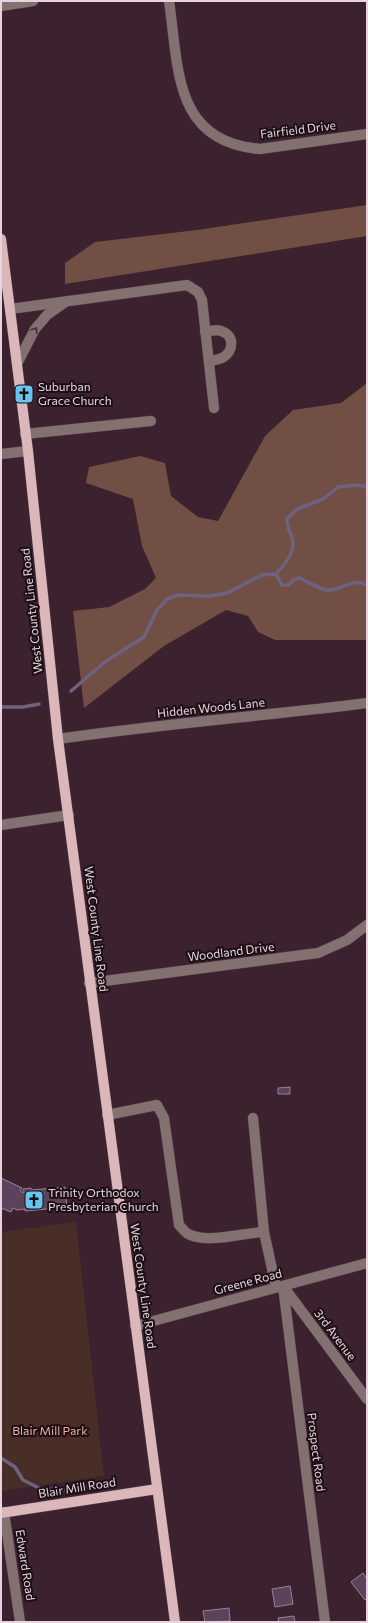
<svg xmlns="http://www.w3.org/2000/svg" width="368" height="1623" viewBox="0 0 368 1623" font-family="Commissioner,sans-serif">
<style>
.green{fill:#482e26}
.forest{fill:#724f45}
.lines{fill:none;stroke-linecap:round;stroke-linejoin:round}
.stream{stroke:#6e6281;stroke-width:3.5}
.building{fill:#5b435b;stroke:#998199}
.minor-casing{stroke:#573e4a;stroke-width:11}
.major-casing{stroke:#573e4a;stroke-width:11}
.minor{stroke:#837172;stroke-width:10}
.major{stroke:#dcb7ba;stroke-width:10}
.oneway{stroke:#3f3136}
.labels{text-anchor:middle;stroke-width:4;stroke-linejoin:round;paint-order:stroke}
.street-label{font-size:12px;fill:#e7d4dc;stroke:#1b0f15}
.poi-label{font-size:12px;fill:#e7d4dc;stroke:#1b0f15;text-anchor:start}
.park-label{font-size:12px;fill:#f1b19e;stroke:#1b0f15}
</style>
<rect width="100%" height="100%" fill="#3c212e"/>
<path class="green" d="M76,1222L104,1476L1,1491V1232Z"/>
<path class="forest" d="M367,205V236L65,284V263L95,242L197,230Z
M367,383V640H275L258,632L248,616L226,610L164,646L84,708L73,611L109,607L145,589L156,578L142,546L133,499L86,483L89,467L140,456L165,463L171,496L198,517L218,521L265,436L293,410L341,403Z"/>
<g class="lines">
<path class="stream" d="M276,574L282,585H289L293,580L299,578C308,581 318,589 328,590C343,591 350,577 367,585
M71,691L106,661L144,637L157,610L167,599L178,595L209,596L227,593L262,575L276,574C284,565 297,551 292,537C289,530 287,527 287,519L297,509L323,499L338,487L357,485L367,487
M1,707H23L39,704
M1,1458L15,1467L23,1480L41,1489L68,1490L101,1485"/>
</g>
<path class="building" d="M290,1087V1094H278V1088Z
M1,1178L22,1188L20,1191L23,1193V1189L31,1188V1190L65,1187L67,1207L25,1211V1209L17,1210L13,1208L11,1212L1,1208Z
M363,1573L367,1579V1599L365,1600L351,1582Z
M290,1586L293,1604L275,1607L272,1589Z
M229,1608L230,1621L205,1622L203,1611Z
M294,1616L295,1622H279L278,1618Z"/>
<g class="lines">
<g class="minor-casing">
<path id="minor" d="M169,1C179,68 173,142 260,149L367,134
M1,6L33,1
M10,309L187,285L198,292L202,300L214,408
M205,332C211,331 216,329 221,331C235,335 234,352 222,358C218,360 213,360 209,361
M17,364L35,329L47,315L67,301
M25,434L151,421
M1,454L28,451
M58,739C161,724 264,716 367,703
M1,825L69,815
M89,983L318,953L347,940L367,925
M107,1115L157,1105L164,1118L179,1225C182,1228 185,1232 188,1234C208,1244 242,1233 264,1232L276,1287
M253,1118L264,1232
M283,1286L325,1622
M283,1286L367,1399
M135,1326L367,1263
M4,1512L20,1622"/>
</g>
<g class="major-casing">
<path id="major" d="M1,239L28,451L58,739L175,1622
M1,1513L157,1489"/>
</g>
<use href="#minor" class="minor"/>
<use href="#major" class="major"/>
</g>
<defs><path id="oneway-chevron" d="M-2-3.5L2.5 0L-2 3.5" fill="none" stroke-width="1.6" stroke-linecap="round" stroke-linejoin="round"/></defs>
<use class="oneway" href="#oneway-chevron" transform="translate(35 330) rotate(-56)"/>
<defs>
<g id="church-square" transform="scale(1)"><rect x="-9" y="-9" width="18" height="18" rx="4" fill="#69c3f1" stroke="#1b0f15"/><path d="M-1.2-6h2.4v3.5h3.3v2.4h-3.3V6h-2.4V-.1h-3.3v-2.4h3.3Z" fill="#111"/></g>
</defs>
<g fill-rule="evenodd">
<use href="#church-square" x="24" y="394"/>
<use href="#church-square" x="34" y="1200"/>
</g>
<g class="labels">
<g class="street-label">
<text transform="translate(298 130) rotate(-7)" y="4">Fairfield Drive</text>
<text transform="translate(32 611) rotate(-96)" y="4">West County Line Road</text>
<text transform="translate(211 708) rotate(-6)" y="4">Hidden Woods Lane</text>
<text transform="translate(96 929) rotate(83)" y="4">West County Line Road</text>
<text transform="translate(231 952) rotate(-7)" y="4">Woodland Drive</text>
<text transform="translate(248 1282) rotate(-15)" y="4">Greene Road</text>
<text transform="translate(143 1286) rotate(82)" y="4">West County Line Road</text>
<text transform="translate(335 1335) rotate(53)" y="4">3rd Avenue</text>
<text transform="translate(316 1452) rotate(83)" y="4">Prospect Road</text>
<text transform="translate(77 1488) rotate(-9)" y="4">Blair Mill Road</text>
<text transform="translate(25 1565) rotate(81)" y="4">Edward Road</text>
</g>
<g class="poi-label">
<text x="38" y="391">Suburban<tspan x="38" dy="14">Grace Church</tspan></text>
<text x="48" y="1197">Trinity Orthodox<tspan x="48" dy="14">Presbyterian Church</tspan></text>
</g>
<g class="park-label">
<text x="50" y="1435">Blair Mill Park</text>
</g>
</g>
<rect width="368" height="1623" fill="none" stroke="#e7d4dc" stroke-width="4"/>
</svg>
